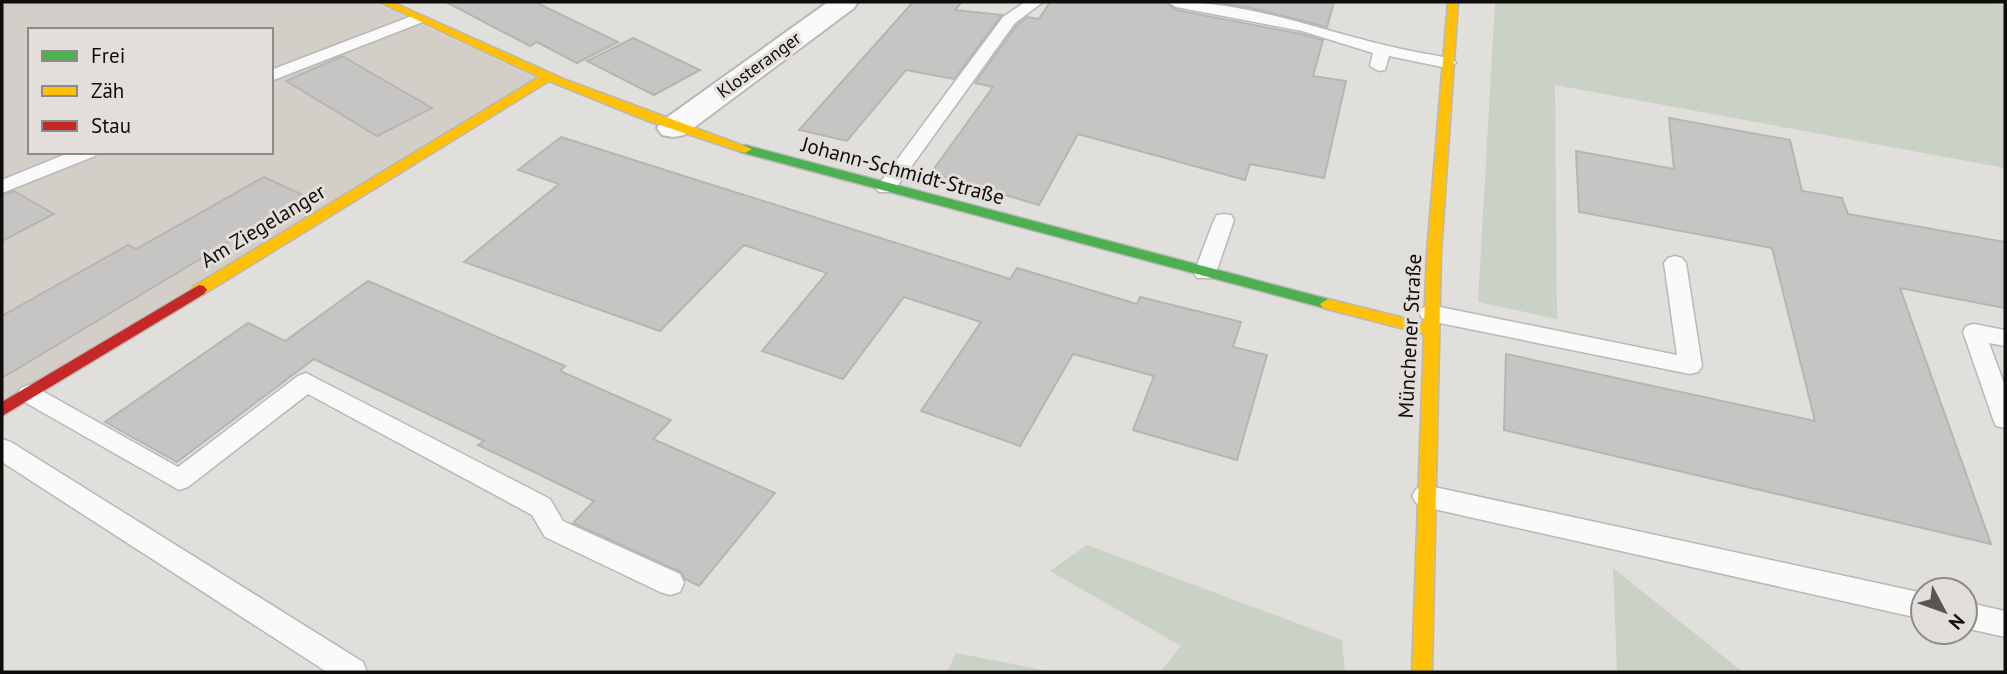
<svg xmlns="http://www.w3.org/2000/svg" width="2007" height="674" viewBox="0 0 2007 674" font-family="'PT Sans',sans-serif">
<style>
.built{fill:#d3cfc8;fill-rule:evenodd}
.green{fill:#cad1c5}
.building{fill:#c6c5c3;stroke:#b6b5b2;stroke-width:2}
.lines{fill:none;stroke-linecap:round;stroke-linejoin:round}
.lane-casing{stroke:#b9b8b6;stroke-width:3}
.street-casing{stroke:#b9b8b6;stroke-width:4}
.fast-casing{stroke:#b9b8b6;stroke-width:3}
.slow-casing{stroke:#b9b8b6;stroke-width:3}
.jam-casing{stroke:#b9b8b6;stroke-width:3}
.lane{fill:#fafafa;fill-rule:evenodd}
.street{fill:#fafafa;fill-rule:evenodd}
.fast{fill:#4caf50;fill-rule:evenodd}
.slow{fill:#ffc107;fill-rule:evenodd}
.jam{fill:#c62828;fill-rule:evenodd}
.labels{text-anchor:middle;stroke-width:6;stroke-linejoin:round;paint-order:stroke}
.far-street-label{font-size:18px;fill:#0e0d0b;stroke:#e2dfdb}
.street-label{font-size:21px;fill:#0e0d0b;stroke:#e2dfdb}
</style>
<rect width="100%" height="100%" fill="#e1dfdc"/>
<path class="built" d="M2,2H374L539,79L2,401ZM30,30H271V152H30Z"/>
<path class="green" d="M1495,2H1986L2005,5V168L1555,85L1557,319L1478,302Z
M1087,545L1342,640L1345,672H1160L1181,646L1050,571Z
M1613,568L1743,672H1617Z
M956,653L1054,672H947Z"/>
<path class="building" d="M446,2H535L618,42L577,63L537,42L530,46Z
M913,2H962L955,10L1002,15L954,79L906,70L847,141L799,130Z
M1050,2H1166L1176,10L1301,34L1323,40L1313,76L1346,81L1324,178L1250,164L1245,180L1078,134L1039,205L931,173L993,87L975,83L1017,25L1027,17L1039,19Z
M1212,2H1334L1327,27L1251,8Z
M633,38L700,70L654,95L587,61Z
M342,56L432,108L377,136L286,81Z
M1669,118L1790,140L1802,191L1842,198L1848,214L2005,242V308L1900,288L1991,544L1504,430L1506,354L1815,421L1772,248L1579,212L1576,151L1674,169Z
M561,137L1010,279L1017,268L1137,304L1140,297L1241,322L1233,347L1267,355L1237,460L1133,430L1154,376L1073,354L1020,446L921,411L981,322L904,297L843,379L762,351L827,273L744,245L660,331L464,262L559,184L518,170Z
M264,177L305,196L2,378V316L128,245L136,249Z
M14,191L54,214L2,241V195Z
M368,281L565,366L560,371L671,420L653,439L775,493L699,586L685,579L681,572L573,523L594,501L478,445L484,441L314,359L177,462L105,422L248,323L285,341Z"/>
<g class="lines">
<g class="lane-casing">
<path id="lane" d="M1025,2H1043L1015,23L893,192H879L876,188L879,184L1003,17Z
M1168,2C1241,0 1314,28 1384,45C1407,51 1430,54 1453,59L1456,63L1447,68L1389,56L1385,70L1379,71L1370,66L1373,53L1302,31L1176,7Z
M417,14L425,19L423,22L271,81V70Z
M71,152H97L95,156L2,193V180Z
M1224,214L1231,215L1234,220L1216,273L1213,278H1197L1194,273L1214,220L1217,215Z
M1675,256L1682,258L1686,263L1702,366L1698,372L1690,374L1430,321L1422,318L1419,313L1422,308L1430,305L1677,355L1664,263L1668,258Z
M1974,324L2005,330V346L1989,343L2005,386V428L1996,426L1993,419L1963,332L1966,326Z
M306,373L550,499L563,521L680,574L684,583L680,592L670,595L660,592L545,537L532,515L308,394L188,487L179,490L21,400L17,394L21,388L29,385L37,388L178,467L298,376Z
M2,439L11,442L363,662L367,672H327L2,462Z
M1425,485L1923,593V619L1425,507L1416,503L1412,496L1416,489Z
M1965,602L2005,611V637L1965,628Z"/>
</g>
<g class="street-casing">
<path id="street" d="M828,2H858L854,8L684,135L673,137L662,135L657,128L662,121Z"/>
</g>
<g class="fast-casing">
<path id="fast" d="M745,145L1328,299L1336,304L1328,309L740,152L738,149Z"/>
</g>
<g class="slow-casing">
<path id="slow" d="M379,2H392L566,80L752,149L745,153L648,121L549,81L204,294H194L191,290L194,286L539,77Z
M1448,2H1458L1441,253L1432,672H1412L1424,334L1323,308L1320,304L1328,299L1424,323L1427,253Z"/>
</g>
<g class="jam-casing">
<path id="jam" d="M199,285L204,286L207,290L204,294L2,416V402Z"/>
</g>
<use href="#lane" class="lane"/>
<use href="#street" class="street"/>
<use href="#fast" class="fast"/>
<use href="#slow" class="slow"/>
<use href="#jam" class="jam"/>
</g>
<g class="labels">
<g class="far-street-label">
<text transform="translate(759 65) rotate(-36)" y="6">Klosteranger</text>
</g>
<g class="street-label">
<text transform="translate(903 171) rotate(15)" y="7">Johann-Schmidt-Straße</text>
<text transform="translate(263 226) rotate(-31)" y="7">Am Ziegelanger</text>
<text transform="translate(1410 336) rotate(-87)" y="7">Münchener Straße</text>
</g>
</g>
<rect width="2007" height="674" fill="none" stroke="#0e0d0b" stroke-width="7"/>
<rect x="28" y="28" width="245" height="126" fill="#e2dfdb" stroke="#8d8b88" stroke-width="2"/>
<rect x="42" y="51" width="35" height="10" fill="#4caf50" stroke="#8d8b88" stroke-width="2"/>
<text x="91" y="63" font-size="21" fill="#0e0d0b">Frei</text>
<rect x="42" y="86" width="35" height="10" fill="#ffc107" stroke="#8d8b88" stroke-width="2"/>
<text x="91" y="98" font-size="21" fill="#0e0d0b">Zäh</text>
<rect x="42" y="121" width="35" height="10" fill="#c62828" stroke="#8d8b88" stroke-width="2"/>
<text x="91" y="133" font-size="21" fill="#0e0d0b">Stau</text>
<g transform="translate(1944 611) rotate(131)"><circle r="33" fill="#e2dfdb" stroke="#8d8b88" stroke-width="2"/>
<path d="M0-5L12 26L0 18L-12 26Z" fill="#585654"/>
<text y="-10" font-size="19" font-weight="bold" text-anchor="middle" fill="#0e0d0b">N</text>
</g>
</svg>
